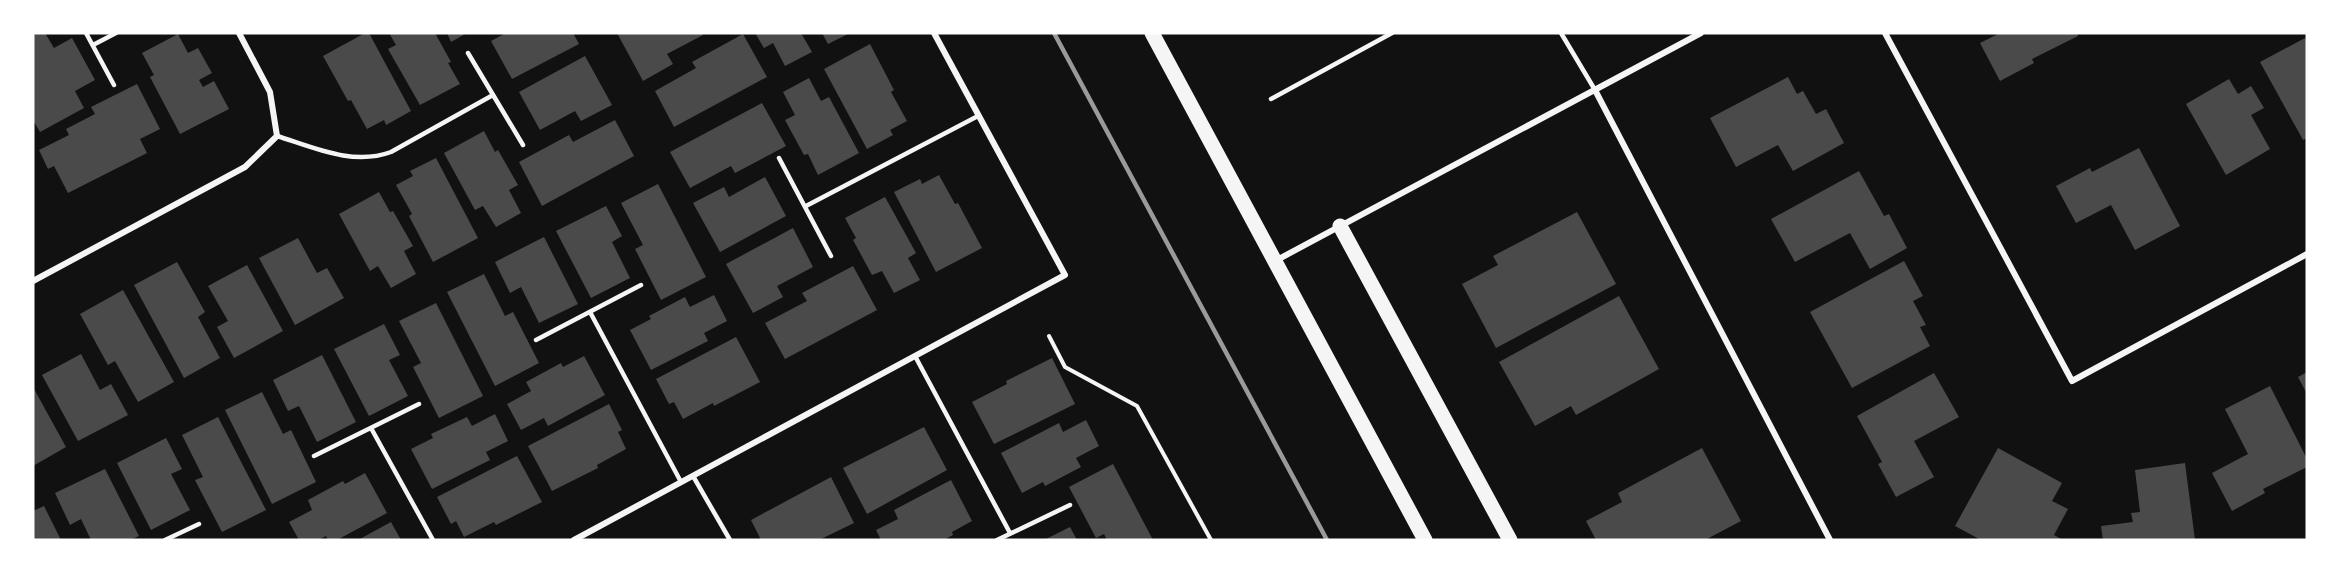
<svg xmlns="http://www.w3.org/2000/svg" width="2340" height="573" viewBox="0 0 2340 573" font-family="'Fira Sans Condensed',sans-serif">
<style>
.building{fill:#4a4a4a}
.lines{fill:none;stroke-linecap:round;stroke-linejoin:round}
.path{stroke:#f5f5f5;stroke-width:4}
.service{stroke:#f5f5f5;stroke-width:4.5}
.minor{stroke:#f5f5f5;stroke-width:6}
.primary{stroke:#f5f5f5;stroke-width:15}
.rail{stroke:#9a9a9a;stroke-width:4.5}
</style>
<rect width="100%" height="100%" fill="#111"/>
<path class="building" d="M37,33H45L54,48L72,38L95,80L75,91L84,108L40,132L33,120V35Z
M365,33H369L411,111L386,125L384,120L367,129L351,100L348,101L323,56Z
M389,33H435L451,62L448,63L460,84L420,105L388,49L396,45Z
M447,33H467L451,42Z
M506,33H573L579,44L512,79L491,41Z
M617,33H702L703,35L667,54L673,64L643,81Z
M755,33H801L812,52L785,66L773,43L764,48Z
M822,33H850L828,44Z
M2000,33H2077L2078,36L2032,59L2034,63L2000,81L1980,43Z
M178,34L188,53L198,48L212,73L199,80L203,87L214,81L229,109L180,134L150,77L154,75L142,53Z
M743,34L767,77L674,127L655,91L696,68L692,62Z
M2305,38L2307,42V138L2303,140L2260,62Z
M870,44L894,90L891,92L907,121L890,130L893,135L867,149L824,69Z
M585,56L612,105L581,121L575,111L540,130L519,92Z
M1788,77L1797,94L1803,91L1816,114L1826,109L1844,143L1793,171L1778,145L1736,167L1710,118Z
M809,78L821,101L829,97L859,153L818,175L808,154L804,155L785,120L795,115L783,92Z
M2229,79L2238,94L2251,86L2264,108L2251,115L2270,149L2226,175L2186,104Z
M137,84L160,129L140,139L147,153L68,193L54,166L48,169L39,150L69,135L66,129L95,114L91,107Z
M762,103L786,146L735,173L731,166L690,188L670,152Z
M615,120L634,156L542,206L519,162L569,135L573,142Z
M484,131L495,152L498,150L518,185L509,190L521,213L496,227L483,206L475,210L444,153Z
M2139,148L2180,226L2135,250L2111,205L2076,223L2056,186L2090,168L2092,172Z
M436,158L478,238L433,262L409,216L412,214L396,185L413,176L410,171Z
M1859,171L1884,216L1889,214L1907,248L1870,269L1850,233L1795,262L1771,219Z
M939,175L955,204L958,203L982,248L936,272L894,192L920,179L922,184Z
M765,177L786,216L720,252L693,203L724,187L729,197Z
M658,184L706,277L661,300L635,249L643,245L621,203Z
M379,192L390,212L393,211L413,246L404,251L416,274L391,288L378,266L370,271L339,214Z
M885,197L916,253L908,258L920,280L894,293L882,271L872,275L853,240L856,238L845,218Z
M606,206L622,236L612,242L630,278L591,298L556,231Z
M1577,212L1616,284L1496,348L1462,284L1498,265L1493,256Z
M793,228L813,267L777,286L783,297L753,313L726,264Z
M544,237L578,304L539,323L521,287L510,293L495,262Z
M298,238L317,273L327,268L344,298L295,325L259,258Z
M1904,261L1923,296L1913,301L1926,325L1920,327L1930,346L1852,388L1810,312Z
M177,262L205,312L198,317L220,358L184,378L134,285Z
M247,265L283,331L234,358L217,327L228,321L208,286Z
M853,266L877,310L785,359L765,323L807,301L802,293Z
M484,274L505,316L513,312L539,363L495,386L447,292Z
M123,290L174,382L138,402L115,361L108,365L80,314Z
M714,295L727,321L704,333L708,341L651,370L630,330L651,319L649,316L685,297L690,307Z
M1619,296L1659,369L1576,415L1571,406L1535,426L1499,362Z
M436,303L483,396L439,418L413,367L421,363L399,321Z
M384,324L400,355L389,360L408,396L369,416L334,349Z
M736,337L760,382L714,406L713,403L683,419L674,402L669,404L656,379Z
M81,354L100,390L111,384L128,415L78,441L42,375Z
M322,355L356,422L317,442L299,406L288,411L273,380Z
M584,356L605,395L548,426L544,418L521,430L507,404L531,391L526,382L561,363L563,367Z
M1052,358L1075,404L994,444L972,402L1007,384L1006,381Z
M2307,372V394L2298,377Z
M1934,373L1959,417L1914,441L1934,477L1896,497L1878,464L1882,462L1857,416Z
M2270,386L2307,459V467L2263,489L2265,493L2232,511L2212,473L2248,454L2225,409Z
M33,387L66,447L33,466Z
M262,392L283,434L291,430L316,482L272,504L225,410Z
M609,404L622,430L618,432L626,449L597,465L598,468L552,491L528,446Z
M495,414L508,441L486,452L490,460L432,489L411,449L433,438L431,434L467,417L472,426Z
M218,417L266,510L222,532L195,480L203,477L182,435Z
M1086,420L1099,446L1076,458L1081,467L1045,486L1043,482L1022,493L1001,453L1059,423L1063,432Z
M924,427L947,470L867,514L843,468Z
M166,438L182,469L171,474L190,510L151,530L117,463Z
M1702,448L1741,521L1705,540H1596L1586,521L1622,502L1618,493Z
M1998,448L2062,483L2052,501L2068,509L2054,535L2063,540H1981L1955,526Z
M517,456L542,502L496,525L494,522L464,537L456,521L451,524L437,497Z
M2185,463L2195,540H2103L2101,526L2133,522L2131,513L2140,512L2135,470Z
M1113,464L1153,540H1107L1104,534L1096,538L1069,487Z
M105,469L139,536L130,540H91L81,519L70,525L55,493Z
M365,473L387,513L337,540H328L326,536L318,540H299L289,522L312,510L308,500L343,481L345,484Z
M831,477L854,523L819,540H761L751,520Z
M951,480L972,521L952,532L953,535L944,540H881L876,530L898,519L894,510Z
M44,506L61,540H33V511Z
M391,522L401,540H358Z
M1070,527L1077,540H1044Z"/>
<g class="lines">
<path class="path" d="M1049,336L1065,367L1137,406L1211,540"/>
<path class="service" d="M86,33L114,85
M1561,33L1595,90
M93,45L116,33
M468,53L523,145
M1271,99L1392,33
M277,136C315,148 353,166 391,152L493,95
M779,158L831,256
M806,206L978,116
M590,312L681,482
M536,340L641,285
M915,356L1010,533
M371,428L433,540
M314,456L419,404
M693,476L730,540
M165,540L199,524
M997,540L1070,505"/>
<path class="minor" d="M1885,33L2072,381L2307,254
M1595,90L1830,540
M1275,261L1701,33
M33,281L245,167L277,136L270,92L239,33
M574,540L1065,275L934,33"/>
<path class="primary" d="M1152,33L1425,540
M1340,226L1510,540"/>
<path class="rail" d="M1054,33L1327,540"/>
</g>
<rect width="2340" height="573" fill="none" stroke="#ffffff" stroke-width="69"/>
</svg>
